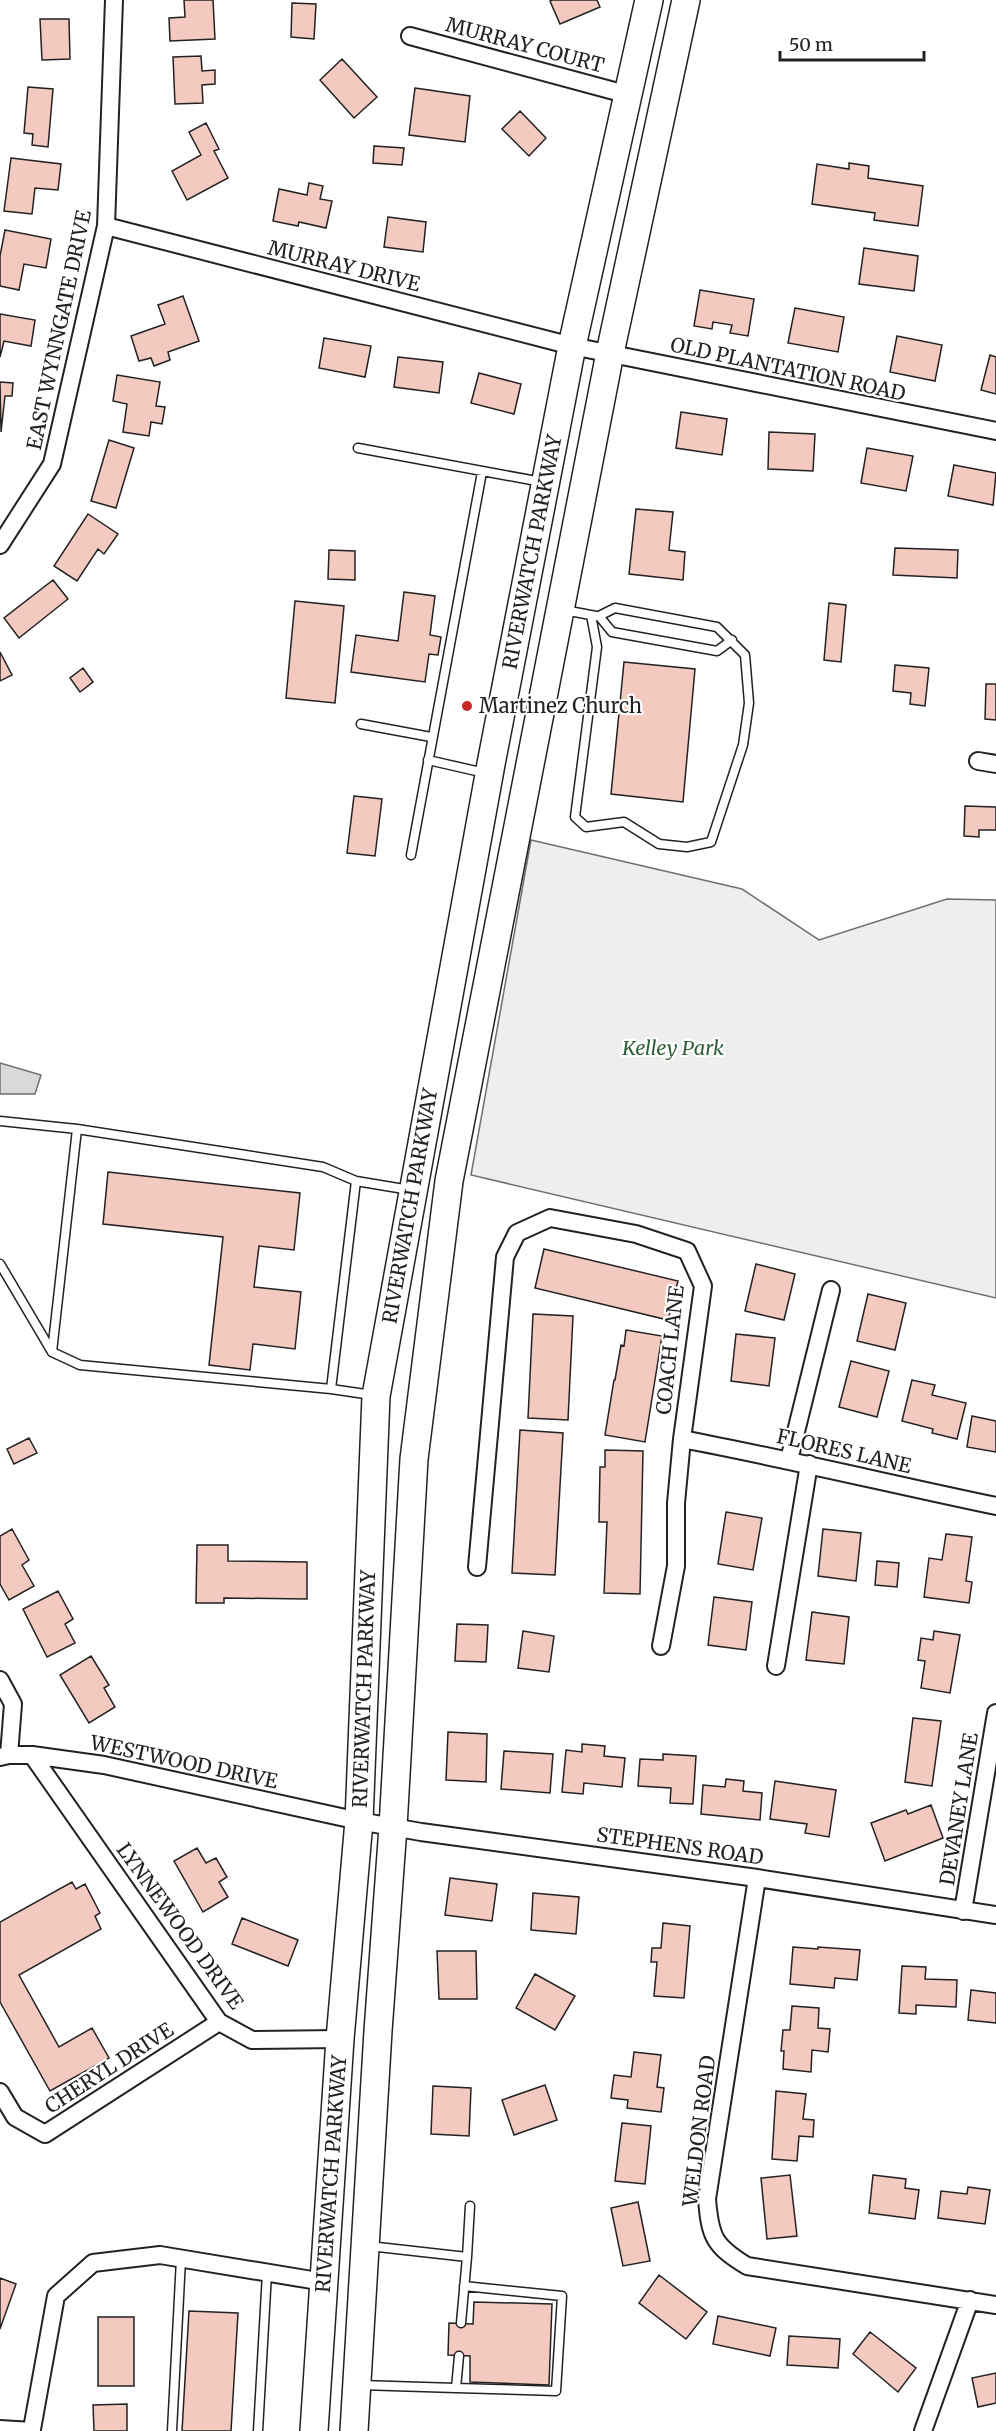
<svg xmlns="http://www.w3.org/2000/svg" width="996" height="2431" viewBox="0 0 996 2431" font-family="Merriweather,serif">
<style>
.green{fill:#eee;stroke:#6f6f6f;stroke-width:1.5}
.water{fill:#d9d9d9;stroke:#6f6f6f;stroke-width:1.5}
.building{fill:#f3c9c0;stroke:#222;stroke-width:1.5}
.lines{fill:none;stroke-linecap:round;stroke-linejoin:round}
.service-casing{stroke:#222;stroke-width:11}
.minor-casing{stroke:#222;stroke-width:20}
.primary-casing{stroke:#222;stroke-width:30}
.service{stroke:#fff;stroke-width:8}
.minor{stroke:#fff;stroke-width:16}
.primary{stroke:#fff;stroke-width:27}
.poi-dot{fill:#c62828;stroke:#fff;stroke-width:2}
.labels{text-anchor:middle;stroke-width:4.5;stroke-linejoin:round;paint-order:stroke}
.street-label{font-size:20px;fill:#222;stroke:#fff}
.poi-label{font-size:20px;fill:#222;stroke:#fff;text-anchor:start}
.park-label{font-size:20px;font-style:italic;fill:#2f5e38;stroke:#fff}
</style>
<rect width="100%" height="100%" fill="#fff"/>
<path class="green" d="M531,840L742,889L819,940L947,899L996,900V1298L471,1175Z"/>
<path class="water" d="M0,1063L41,1075L35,1094H0Z"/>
<path class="building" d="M184,0H213L215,39L170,41L169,18L185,17Z
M552,0H597L600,7L560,24L550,1Z
M292,3L316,4L314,39L291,37Z
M40,19H69L70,59L42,60Z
M201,56L202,71L215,70V84L202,85L203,103L175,104L173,57Z
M342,59L377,97L354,118L320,80Z
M28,87L53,89L48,147L32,145L33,134L24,133Z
M415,88L470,96L465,142L409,135Z
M520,111L546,138L529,156L502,129Z
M206,123L219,149L214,151L228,178L187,200L172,171L201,155L189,132Z
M374,146L404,148L402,165L373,163Z
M11,158L61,164L58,190L35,188L32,214L4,211Z
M849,163L869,166L868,178L923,186L918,226L874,220L875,213L812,204L817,164L849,169Z
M309,183L323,186L320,199L332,201L326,228L299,222L298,226L273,221L279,189L307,195Z
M388,217L426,222L423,252L384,247Z
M5,230L51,239L46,268L24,264L19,290L0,286V256Z
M864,248L918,256L914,291L859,284Z
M700,290L754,299L748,336L730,333L732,325L713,322L712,329L694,326Z
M183,296L199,341L168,352L170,360L154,366L151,358L139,361L131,336L165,324L158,305Z
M795,308L844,317L838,352L788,343Z
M0,314L35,320L31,346L4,341L0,357Z
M897,336L942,345L935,381L890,372Z
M324,338L371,346L365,377L319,368Z
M990,355L996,357V394L981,390Z
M398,357L443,362L439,393L394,387Z
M479,373L521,384L514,414L471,403Z
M117,375L160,382L156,406L165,407L162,424L151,422L149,436L123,432L127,404L113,401Z
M0,382L13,383L12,396H5L1,432Z
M681,412L727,419L722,455L676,448Z
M769,432L815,434L813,471L768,469Z
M109,440L134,448L116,508L91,501Z
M867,448L913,456L906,491L861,483Z
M954,465L996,473L993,505L948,496Z
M636,509L673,512L669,550L685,552L683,580L629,574Z
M88,514L118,534L104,554L98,549L77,581L54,566Z
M895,548L958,550L957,578L893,575Z
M329,550L355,551V580L328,579Z
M53,580L68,599L19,638L4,618Z
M404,592L435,596L430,635L441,637L438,655L429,654L425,682L351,672L356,635L398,641Z
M295,601L344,606L335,703L286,698Z
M829,603L846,605L841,662L824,660Z
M0,652L12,675L0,681Z
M624,662L695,669L683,802L611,794Z
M895,665L929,668L925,706L910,704L911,693L893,691Z
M83,668L93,682L80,692L70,678Z
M986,684H996V720L985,719Z
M354,796L382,799L375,856L347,853Z
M965,806L996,807V830H979V837L964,836Z
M108,1172L300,1193L294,1250L259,1246L254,1287L301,1292L295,1349L253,1344L250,1370L209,1365L223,1237L103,1224Z
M544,1249L678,1281L668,1320L535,1288Z
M756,1264L795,1274L784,1320L745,1311Z
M868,1294L906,1303L895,1350L857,1341Z
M533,1314L573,1316L568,1420L528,1418Z
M626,1330L662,1336L645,1442L605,1435L614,1380H615L621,1345L624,1346Z
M736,1334L775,1338L769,1386L731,1381Z
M851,1361L889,1371L877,1417L839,1407Z
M912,1380L935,1385L932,1395L966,1403L957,1439L932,1433L933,1429L902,1421Z
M972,1416L996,1421V1452L967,1447Z
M520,1430L563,1433L555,1575L512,1573Z
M29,1438L37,1453L14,1464L7,1449Z
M605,1450L643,1451L640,1594L604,1593L607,1522H599L600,1467H605Z
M726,1512L762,1518L753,1570L718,1564Z
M12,1529L29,1560L22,1565L34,1586L9,1600L0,1584V1536Z
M823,1529L861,1533L856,1581L818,1576Z
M946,1534L972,1537L966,1581L972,1582L969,1603L924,1597L929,1558L942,1560Z
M197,1545H228V1561L307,1562V1599L224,1598V1603H196Z
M877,1561L899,1563L897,1587L875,1585Z
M58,1591L73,1619L65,1624L75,1643L47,1657L23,1609Z
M714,1597L752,1602L746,1650L708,1645Z
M812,1612L849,1617L844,1664L806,1660Z
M457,1624L488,1625L486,1662L455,1661Z
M523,1631L554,1636L549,1672L518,1668Z
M934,1631L960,1635L950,1693L921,1688L925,1661L918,1660L921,1638L933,1640Z
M91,1656L109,1685L104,1688L115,1707L89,1723L60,1675Z
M913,1718L941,1721L932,1786L905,1782Z
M448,1732L487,1734L486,1782L446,1780Z
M582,1744L605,1746L604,1756L625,1758L622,1787L584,1783L583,1794L562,1792L566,1750L582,1752Z
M504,1751L553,1754L550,1793L501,1789Z
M663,1754L696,1756L693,1804L670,1803L671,1788L638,1786L640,1759L663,1760Z
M726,1779L744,1781L743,1791L762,1793L760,1820L701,1814L703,1785L725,1787Z
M775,1781L836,1790L829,1837L805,1833L807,1824L770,1819Z
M931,1805L943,1838L885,1861L871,1823L906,1810L908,1814Z
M197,1848L206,1863L216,1858L227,1877L219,1882L228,1897L203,1912L174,1861Z
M450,1878L497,1884L492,1921L445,1915Z
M72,1882L76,1889L85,1884L100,1913L95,1916L101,1929L19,1975L59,2047L92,2028L109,2058L50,2091L0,2002V1922Z
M533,1893L579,1897L576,1934L531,1930Z
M242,1918L298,1940L288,1966L232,1944Z
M663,1923L690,1926L684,1998L654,1996L657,1962H651L652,1948H661Z
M793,1947L818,1949V1947L860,1950L857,1980L835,1978L834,1988L790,1984Z
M437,1951H476L477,1999H439Z
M902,1966L926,1967L925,1979L957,1980L956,2007L916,2005V2014L899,2013Z
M535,1974L575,1996L555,2030L516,2008Z
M971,1990L996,1993V2023L968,2020Z
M792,2006L819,2008L818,2028L830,2029L828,2052L812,2050L811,2072L783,2069L784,2051H781L783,2030H790Z
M634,2052L661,2055L657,2087L664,2088L661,2112L627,2108L628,2100L611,2098L614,2075L631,2077Z
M545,2085L557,2120L514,2135L502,2100Z
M433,2086L471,2088L469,2136L431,2134Z
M776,2091L806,2094L803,2119L814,2120L813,2137L799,2136L797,2161L772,2159Z
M622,2123L651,2126L645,2184L615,2181Z
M790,2175L797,2236L767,2239L761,2178Z
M873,2175L906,2179L905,2188L919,2190L915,2219L869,2213Z
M968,2187L990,2190L985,2224L938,2218L941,2191L967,2194Z
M638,2202L650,2261L623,2266L611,2208Z
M659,2275L707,2312L686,2339L639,2303Z
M0,2278L16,2284L0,2329Z
M474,2302L552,2304L549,2385L470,2382V2356L448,2355L449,2323L473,2324Z
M189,2311L238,2313L231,2431H182Z
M718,2316L776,2328L770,2356L713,2344Z
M98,2317H134V2386H98Z
M870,2332L916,2368L898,2392L853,2354Z
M789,2336L840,2339L838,2368L787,2365Z
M996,2373V2403L978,2407L972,2378Z
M127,2404V2431H94L93,2405Z"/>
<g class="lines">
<g class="service-casing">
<path id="service" d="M358,448L542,482
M564,610L596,616
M591,615L597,647L575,817L586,827L624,822L659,844L687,847L711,842L743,745L749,703L745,655L717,627L615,608L599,616L612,632L717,651L732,640
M361,724L431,737
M428,760L485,773
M411,855L482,472
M0,1121L77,1129L323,1167L356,1181L410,1190
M0,1264L52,1352L80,1365L331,1389L372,1395
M52,1352L77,1129
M331,1389L356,1181
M369,2246L467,2257L461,2323
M467,2257L470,2206
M360,2385L456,2388L459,2356
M456,2388L556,2391L562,2296L464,2286
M172,2431L181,2259
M258,2431L267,2273"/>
</g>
<g class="minor-casing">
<path id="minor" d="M410,36L629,95
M106,226L572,346L996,431
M0,545L52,464L106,226L114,0
M978,761L996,764
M682,1439C787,1459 891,1484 996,1506
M789,1460L831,1290
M477,1567L505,1257L517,1233L550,1218L636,1234L687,1251L703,1286L682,1439L676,1503V1566L661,1646
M776,1666L809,1464
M0,1680L13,1704L9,1755
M32,1755L219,2022L252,2040L340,2039
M0,1757L9,1755H32L104,1765L359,1821L421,1832L757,1878L996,1915
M757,1878L707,2199C710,2237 714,2246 747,2266L996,2305
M963,1911L996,1713
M0,2092L15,2117L45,2134L219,2022
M0,2429L32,2431
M32,2429L56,2296L93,2263L160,2255L324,2282
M923,2431L970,2300"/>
</g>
<g class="primary-casing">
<path id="primary" d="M314,2431L340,2039L359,1821L376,1396L491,764L572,346L649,0
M354,2431L378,2031L393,1827L414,1459L449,1181L610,353L686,0"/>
</g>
<use href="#service" class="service"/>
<use href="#minor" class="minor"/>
<use href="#primary" class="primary"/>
</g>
<circle class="poi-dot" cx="467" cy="706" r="6"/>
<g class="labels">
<g class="street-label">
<text transform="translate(525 45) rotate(15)" y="7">MURRAY COURT</text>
<text transform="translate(344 266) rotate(14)" y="7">MURRAY DRIVE</text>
<text transform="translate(59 330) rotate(-78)" y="7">EAST WYNNGATE DRIVE</text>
<text transform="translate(788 369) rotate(12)" y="7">OLD PLANTATION ROAD</text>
<text transform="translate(532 552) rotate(-79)" y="7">RIVERWATCH PARKWAY</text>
<text transform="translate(410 1206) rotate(-80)" y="7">RIVERWATCH PARKWAY</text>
<text transform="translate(670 1350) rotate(-84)" y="7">COACH LANE</text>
<text transform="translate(844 1451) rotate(13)" y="7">FLORES LANE</text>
<text transform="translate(364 1689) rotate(-88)" y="7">RIVERWATCH PARKWAY</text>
<text transform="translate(184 1762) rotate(12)" y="7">WESTWOOD DRIVE</text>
<text transform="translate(959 1809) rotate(-81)" y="7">DEVANEY LANE</text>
<text transform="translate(680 1846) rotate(8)" y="7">STEPHENS ROAD</text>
<text transform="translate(180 1926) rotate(54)" y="7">LYNNEWOOD DRIVE</text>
<text transform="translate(109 2068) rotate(-33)" y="7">CHERYL DRIVE</text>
<text transform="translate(699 2131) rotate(-83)" y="7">WELDON ROAD</text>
<text transform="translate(331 2174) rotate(-86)" y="7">RIVERWATCH PARKWAY</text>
</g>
<g class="poi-label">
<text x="479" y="713">Martinez Church</text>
</g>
<g class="park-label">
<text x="673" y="1055">Kelley Park</text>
</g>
</g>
<path d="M780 51v9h144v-9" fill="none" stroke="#222222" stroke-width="3"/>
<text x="789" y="51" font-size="18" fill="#222222" stroke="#ffffff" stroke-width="4.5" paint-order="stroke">50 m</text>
</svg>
